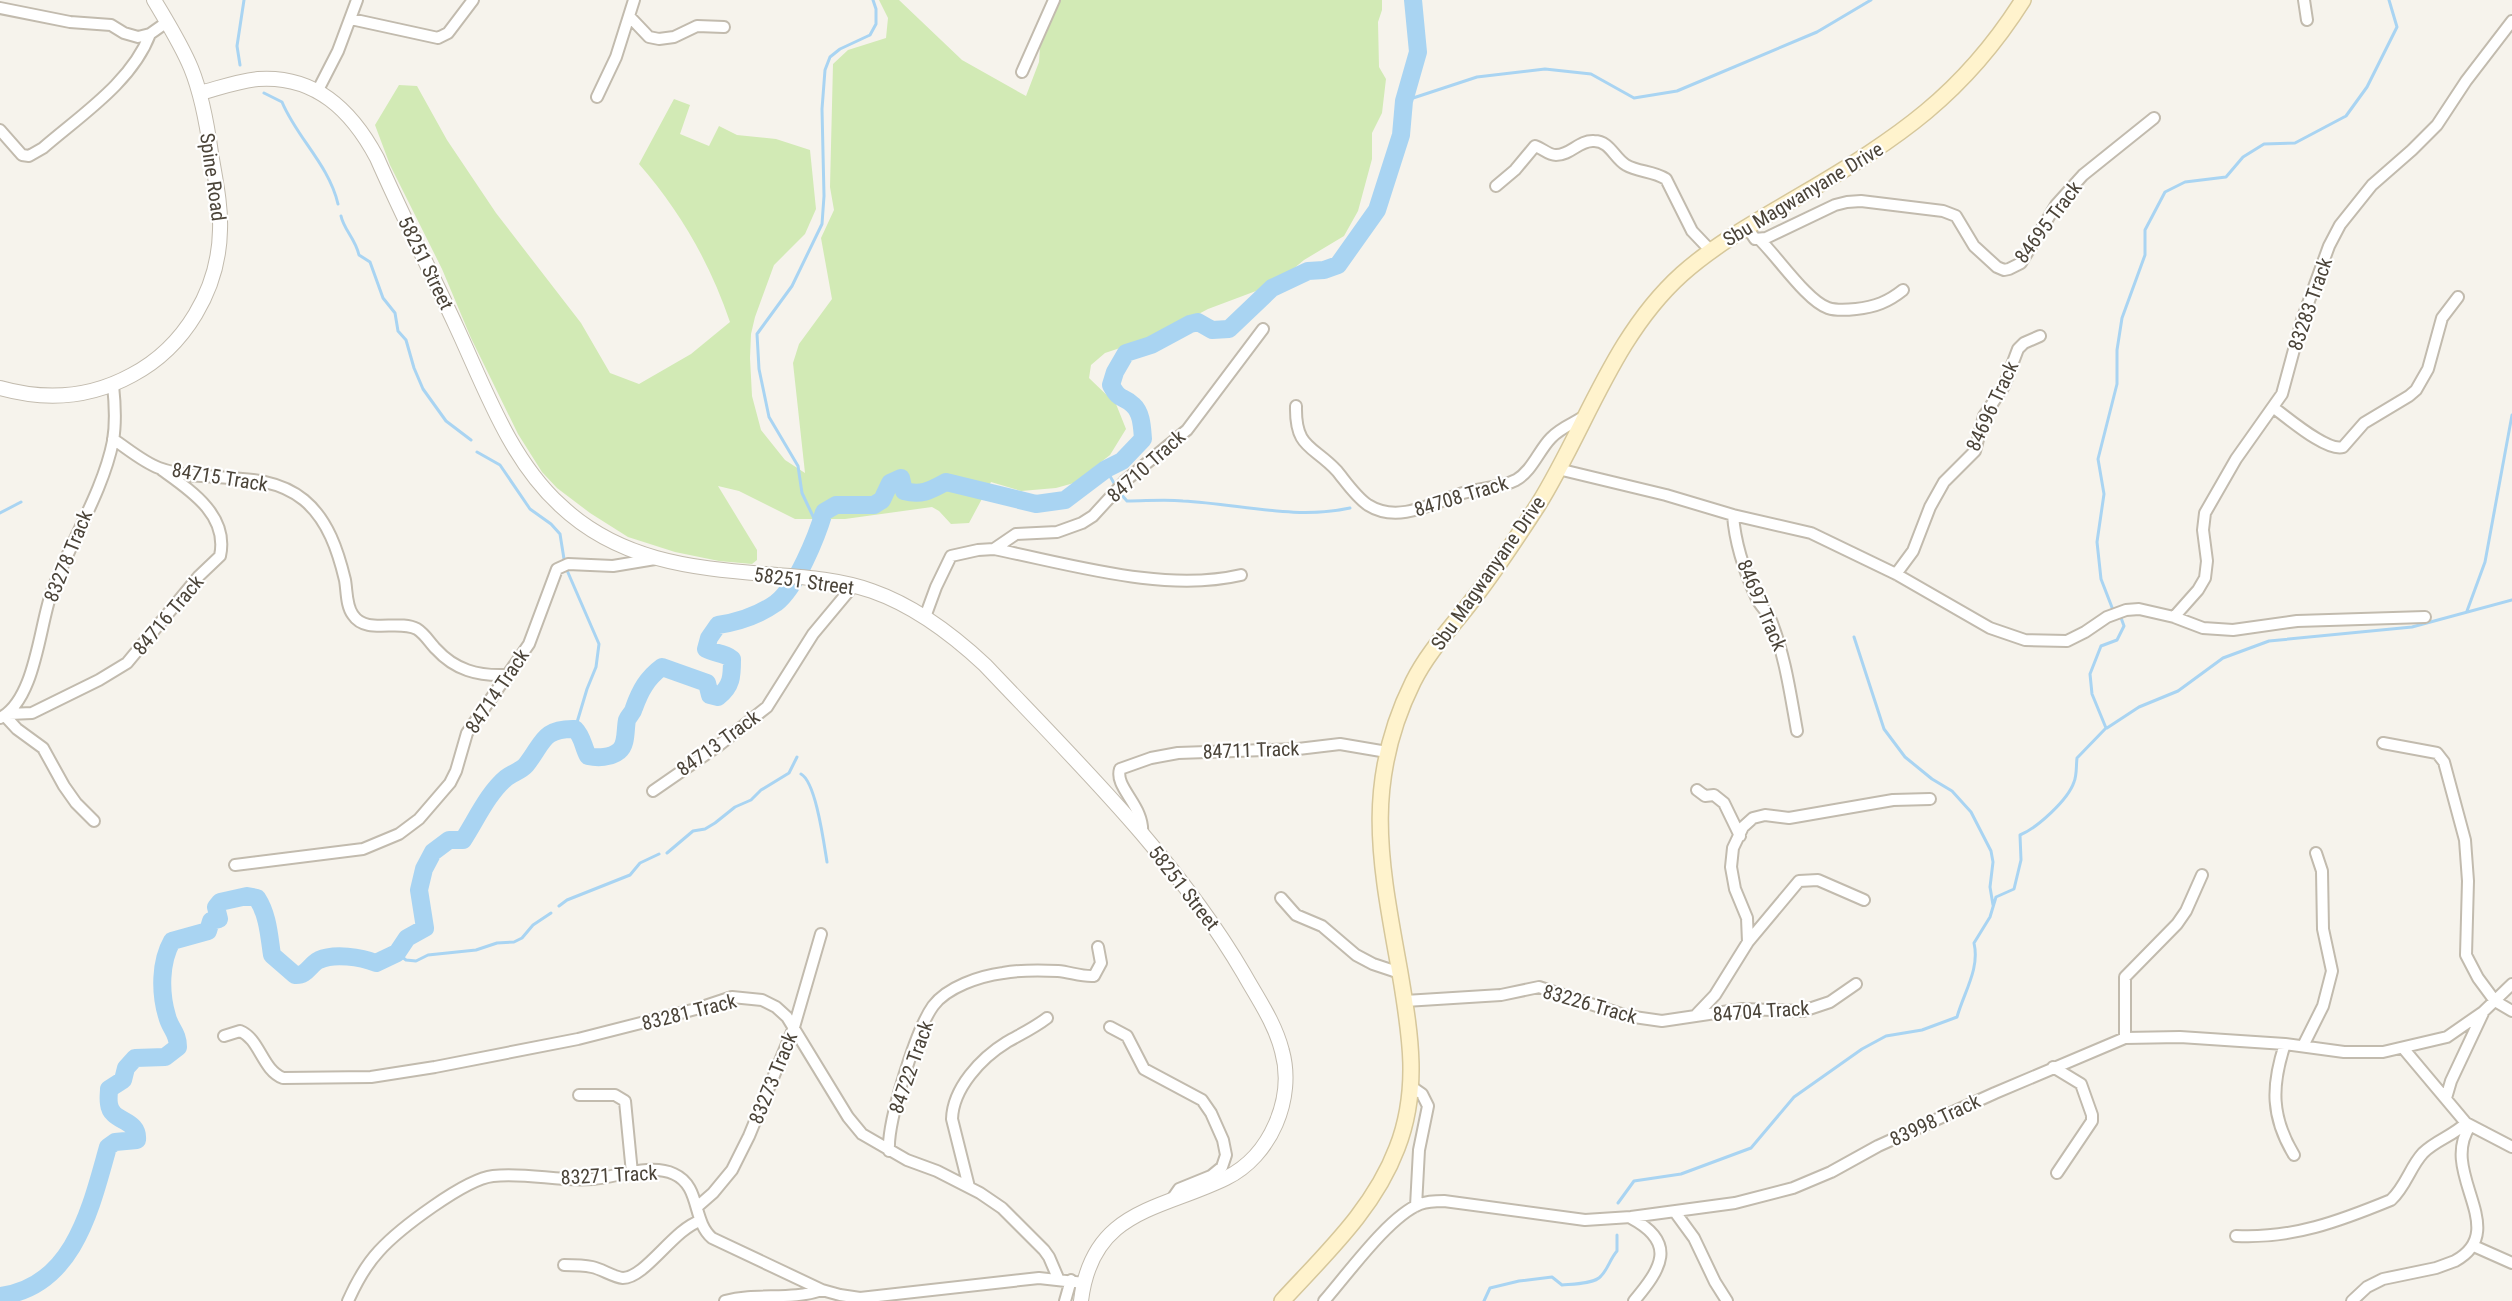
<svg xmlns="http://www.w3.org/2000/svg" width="2512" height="1301" viewBox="0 0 2512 1301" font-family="'Roboto Condensed',sans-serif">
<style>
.green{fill:#d2eab5}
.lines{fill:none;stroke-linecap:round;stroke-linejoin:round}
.stream{stroke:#a9d4f2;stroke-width:3}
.river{stroke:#a9d4f2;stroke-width:18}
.minor-casing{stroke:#c2bbae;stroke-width:14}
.tertiary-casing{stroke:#c2bbae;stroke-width:16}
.secondary-casing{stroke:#d6c79b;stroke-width:18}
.minor{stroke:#fff;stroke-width:10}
.tertiary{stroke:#fff;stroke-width:14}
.secondary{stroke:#fff3cd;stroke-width:15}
.labels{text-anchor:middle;stroke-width:4.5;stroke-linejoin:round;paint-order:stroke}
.street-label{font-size:20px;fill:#4b4439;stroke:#fff}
</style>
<rect width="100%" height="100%" fill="#f6f3ec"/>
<path class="green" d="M879,0H899L962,60L1026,96L1039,62L1040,47L1061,0H1382V10L1378,22L1379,67L1386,79L1382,113L1372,133V159L1358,211L1344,236L1304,260L1275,284L1208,309L1159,335L1105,353L1091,365L1089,378L1116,404L1126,429L1110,455L1074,483L1056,488L1021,491L991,482L969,523L951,524L939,511L932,507L845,519H795L739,491L718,486L757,550V560L752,564L719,561L675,552L628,537L590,513L557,488L542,472L518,434L471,338L442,269L390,165L375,125L399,85L417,86L447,140L496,213L581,323L610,373L639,384L691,354L730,322C710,263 680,211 639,164L674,99L690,105L680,134L709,146L719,126L737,135L776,139L810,150L816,209L805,234L774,265L755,317L751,334L750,358L752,396L761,430L785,460L805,473L793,363L799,344L832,299L821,238L834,210L830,187L833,64L848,50L886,38L888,18Z"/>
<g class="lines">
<path class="stream" d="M240,65L237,46L244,0
M264,93L282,102C297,138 329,165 338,204
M1404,101L1477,77L1545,69L1591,74L1634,98L1677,91L1817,32L1871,0
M341,216C344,230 355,238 359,255L370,262L383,298L395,313L398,331L406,340L414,368L423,389L446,421L471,440
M477,452L500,465L530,509L551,524L560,534L564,559
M1106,469L1115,485
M1119,492L1127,501C1146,501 1165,499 1183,501C1240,504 1294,520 1350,508
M0,513L21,502
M819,529L802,493L798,466L769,417L759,369L757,334L792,286L822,224L824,196L822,109L825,70L830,57L840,49L870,35L876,24V9L873,0
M566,568L599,644L596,667L587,689L575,729
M2113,610L2101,579L2097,542L2104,494L2098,459L2117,384V350L2122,318L2145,255V230L2165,192L2185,182L2226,177L2243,157L2264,144L2295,143L2346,116L2367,87L2397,27L2389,0
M2467,611L2485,562L2512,415
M1854,637L1884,729L1905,757L1932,779L1952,791L1971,812L1991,851L1993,862L1990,887L1993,905
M2107,728L2139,707L2178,691L2223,658L2269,641L2412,627L2512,600
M801,774C816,782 824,844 827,862
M667,853L693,831L705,829L715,823L735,807L751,800L761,790L789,773L797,757
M559,906L567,900L630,875L640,863L659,854
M397,953L406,960L416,961L428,955L476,950L497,943L514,942L522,938L533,925L551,913
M1618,1203L1634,1181L1681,1174L1751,1148L1794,1097L1862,1049L1886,1036L1922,1030L1957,1017C1964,992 1980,969 1974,943L1990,917L1996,897L2014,889L2021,860L2020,835C2037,828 2068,800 2074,782C2077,775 2076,766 2077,758L2106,728L2092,694L2090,674L2101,646L2117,640L2124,626L2120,615
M1484,1301L1490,1288L1519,1281L1552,1277L1562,1285C1572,1284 1595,1284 1601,1276C1608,1269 1610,1259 1617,1251V1235"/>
<path class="river" d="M0,1296C74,1287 91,1207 108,1147L115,1142L137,1140C139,1118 111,1123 109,1104C108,1099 109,1093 109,1089L123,1080L126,1068L135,1058L165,1057L178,1047C178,1032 170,1029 167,1016C160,993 160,962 172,941L208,931L211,921L219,919L216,907L220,902L247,896L257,898C268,915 269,935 272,955L295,975C307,976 309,965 319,960C334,953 361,957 376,963L397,953L407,938L425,928L419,890L424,869L433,852L449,840H463C476,820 488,793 506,778C512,773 521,771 526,765C543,744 542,728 575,729C583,737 583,747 588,756C597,758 611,758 619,751C627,745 625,729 627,720C629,715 633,713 634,708C640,691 647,678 662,667L707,683L710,695L718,697C732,686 732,676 732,659C723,652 715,654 706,649L709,638L718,625C738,622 759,615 776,603C796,588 817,536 824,512L836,505H874L882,500L890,483L901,478L904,491C922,496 931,490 946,482L1036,504L1065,500L1106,469L1122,461L1143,439C1142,428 1142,413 1133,405C1123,395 1120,402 1111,385L1115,372L1126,353L1151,345L1190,324L1198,322L1212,330L1229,329L1272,288L1308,271L1324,270L1338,265L1377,210L1401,135L1404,101L1418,52L1413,0"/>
<g class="minor-casing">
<path id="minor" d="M2304,0L2307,20
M0,8L70,22L111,25L124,33L138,37L150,34L167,22
M629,16L649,37L659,39L674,37L697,26L724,27
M351,19L438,38L448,33L473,0
M1022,72L1054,0
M318,90L338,51L357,0
M597,97L616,57L634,0
M0,130L22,155L29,156L43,148C81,115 132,82 150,34
M1496,186L1515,170L1535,146C1542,148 1548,155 1556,155C1571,155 1579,140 1594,141C1610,141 1614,158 1626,165C1638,172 1653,171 1666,179L1692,231L1711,251
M1747,227L1755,239L1766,238L1835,205L1847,202L1861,201L1943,211L1956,216L1974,246L1997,267L2004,270L2009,269L2021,263L2056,205L2083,175L2154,118
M1759,239C1777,256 1807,301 1828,308C1837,311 1847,310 1856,309C1875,307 1888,302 1903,290
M1296,406C1295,449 1313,445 1337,471C1346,482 1356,497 1368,505C1398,524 1433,503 1463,493C1480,488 1501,488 1516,480C1532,471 1539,450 1551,438C1560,428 1574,423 1585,416
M2274,408C2288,418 2327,452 2343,447L2364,423L2409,396L2416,390L2428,369L2442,318L2458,297
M113,439C128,449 143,462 159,468C206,485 264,467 304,500C328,520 338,551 345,580C347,591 346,606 353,615C366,635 398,619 417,629C425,634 430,643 436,649C455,670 478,676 505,675
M1558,469L1666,495L1733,515L1811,533L1896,574L1990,628L2025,640L2067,641L2085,632L2107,617L2126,610L2139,609L2174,617L2203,628L2233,630L2297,621L2425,617
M1733,515C1735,544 1745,573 1757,599C1761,607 1767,611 1770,618C1785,655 1790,692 1797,731
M994,549L1016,534L1057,532L1082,523L1093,516L1125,481L1187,430L1263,329
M1896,574L1913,551L1930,507L1944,482L1975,451L1984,416L2004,386L2018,349L2024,343L2040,336
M925,617L936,587L951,556L978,550L994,549C1070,564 1164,593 1241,575
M2174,617L2198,590L2205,578L2207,561L2203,530L2205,513L2236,459L2282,394L2302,320L2329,246L2340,225L2372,185L2412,150L2437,125L2466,81L2512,21
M9,714L32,713L99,680L127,663L199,576L220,556C229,515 190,490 162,470
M5,716L17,729L43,748L64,786L76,803L94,821
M0,718C35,700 39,629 51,594C69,544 103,492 113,441C116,423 115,403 113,385
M2383,743L2437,753L2444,762L2465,840L2468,881L2466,955L2478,978L2495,1001L2512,1011
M1697,790L1705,796L1714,795L1724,803L1740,836
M653,791L718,746L767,707L813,634L853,586
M1142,834C1145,806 1114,788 1120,769L1151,758L1178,753L1298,749L1340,744L1387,752
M235,865L363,849L399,834L419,819L450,783L456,771L467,733L529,644L557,569L568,564L613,566L655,559
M1281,898L1296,915L1322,926L1356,955L1373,964L1400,973
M1748,942L1799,881L1818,880L1864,900
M1405,1001L1501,995L1539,987L1627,1016L1662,1021L1743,1009L1803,1011L1830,1002L1856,984
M1695,1016L1715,995L1748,942L1747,918L1735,889L1731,867L1733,848L1743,827L1753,818L1765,815L1789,818L1893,800L1930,799
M1110,1027L1127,1036L1144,1069L1202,1100L1211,1113L1223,1140L1226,1155L1222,1167L1211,1176L1179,1189L1172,1199
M224,1036L240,1031C260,1039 262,1070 283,1078L371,1077L435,1067L578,1039L696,1009L732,997L762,1000L776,1007L787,1017L848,1117L862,1134L907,1160L937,1171L980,1193L1002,1208L1044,1250L1049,1257L1058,1278
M2125,1038V977L2177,924L2186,911L2202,875
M2285,1044C2271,1086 2271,1117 2294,1155
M2303,1046L2323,1006L2332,971L2323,929L2322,871L2316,853
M2403,1048L2466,1123L2512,1147
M2053,1067L2081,1084L2092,1115V1121L2057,1173
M1412,1087L1422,1094L1428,1106L1419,1150L1416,1206
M579,1095H615L625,1101L632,1173
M2446,1098L2451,1081L2483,1013
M889,1151C887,1122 916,1030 933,1006C947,987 980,976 1003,973C1020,970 1040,970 1058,971C1070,972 1082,977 1094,976L1101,963L1098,947
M969,1187L952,1119C953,1088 981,1058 1007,1042C1021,1034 1034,1028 1047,1018
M697,1207L713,1193L732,1170L749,1136L794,1027L821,934
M1675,1212L1694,1238L1715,1282L1727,1301
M1631,1218C1678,1243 1661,1269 1634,1301
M2236,1236C2292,1239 2340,1221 2391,1200C2406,1186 2410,1167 2423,1153C2436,1140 2453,1136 2466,1123
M2476,1247L2512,1263
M564,1265C574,1265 583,1265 592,1267C602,1269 613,1277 623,1278C645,1278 674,1229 700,1221
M348,1301C356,1283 366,1265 379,1251C399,1229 465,1179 493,1176C526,1172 560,1182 593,1179C618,1177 650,1163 674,1174C701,1186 692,1221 712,1238L822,1290L840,1295L860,1298L1039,1278L1084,1283
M725,1301C757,1292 790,1301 822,1290
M1065,1301L1071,1280
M1324,1301C1347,1275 1389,1216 1420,1204C1428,1201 1436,1201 1444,1201L1585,1220L1631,1217L1735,1203L1793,1188L1831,1172L1878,1146L1995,1093L2125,1038L2180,1037L2285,1044L2344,1052H2383L2447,1037L2483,1012L2512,984
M2352,1301L2367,1287L2383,1279L2436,1268L2455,1261C2512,1230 2438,1173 2470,1126"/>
</g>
<g class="tertiary-casing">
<path id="tertiary" d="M200,93C219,88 238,81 258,79C316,75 352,111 377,158C402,215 430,270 456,326C485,388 509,458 560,505C618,560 690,568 765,574C802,577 838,579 872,591C915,606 953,635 985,665C1077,762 1176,858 1244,974C1258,999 1275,1023 1282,1051C1295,1098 1271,1156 1226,1178C1161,1210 1092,1209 1081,1301
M0,388C46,401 90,398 132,375C185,347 219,289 220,230C221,204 215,178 211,153C207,124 202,95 191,68C181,44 167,22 154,0"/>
</g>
<g class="secondary-casing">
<path id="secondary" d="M1282,1301C1326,1253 1374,1209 1397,1148C1420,1089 1410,1033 1400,973C1381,866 1362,785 1413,682C1429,650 1453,626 1474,598C1497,568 1518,536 1538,505C1586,428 1613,336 1682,274C1718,242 1761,219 1803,194C1898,138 1963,95 2023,0"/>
</g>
<use href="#minor" class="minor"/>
<use href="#tertiary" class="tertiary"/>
<use href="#secondary" class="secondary"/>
</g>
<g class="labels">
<g class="street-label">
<text transform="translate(213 177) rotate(82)" y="7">Spine Road</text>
<text transform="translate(1803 194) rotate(-31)" y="7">Sbu Magwanyane Drive</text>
<text transform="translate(2048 222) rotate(-53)" y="7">84695 Track</text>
<text transform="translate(426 263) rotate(64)" y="7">58251 Street</text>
<text transform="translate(2310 304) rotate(-71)" y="7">83283 Track</text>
<text transform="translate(1992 406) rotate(-65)" y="7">84696 Track</text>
<text transform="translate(1146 466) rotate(-42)" y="7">84710 Track</text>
<text transform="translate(220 477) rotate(9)" y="7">84715 Track</text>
<text transform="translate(1461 496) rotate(-17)" y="7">84708 Track</text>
<text transform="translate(68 556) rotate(-68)" y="7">83278 Track</text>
<text transform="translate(1488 573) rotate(-55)" y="7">Sbu Magwanyane Drive</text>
<text transform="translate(804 581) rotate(8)" y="7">58251 Street</text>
<text transform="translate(1762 605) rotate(67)" y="7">84697 Track</text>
<text transform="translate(168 615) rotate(-50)" y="7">84716 Track</text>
<text transform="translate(497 691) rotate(-56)" y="7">84714 Track</text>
<text transform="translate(718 743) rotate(-36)" y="7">84713 Track</text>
<text transform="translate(1251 750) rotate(-2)" y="7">84711 Track</text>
<text transform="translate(1184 888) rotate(52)" y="7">58251 Street</text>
<text transform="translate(1590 1004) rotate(16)" y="7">83226 Track</text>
<text transform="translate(1761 1011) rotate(-4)" y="7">84704 Track</text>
<text transform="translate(689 1012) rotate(-14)" y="7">83281 Track</text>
<text transform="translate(911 1067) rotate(-71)" y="7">84722 Track</text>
<text transform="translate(773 1078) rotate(-68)" y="7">83273 Track</text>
<text transform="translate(1935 1120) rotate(-25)" y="7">83998 Track</text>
<text transform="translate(609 1175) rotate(-3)" y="7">83271 Track</text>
</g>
</g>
</svg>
